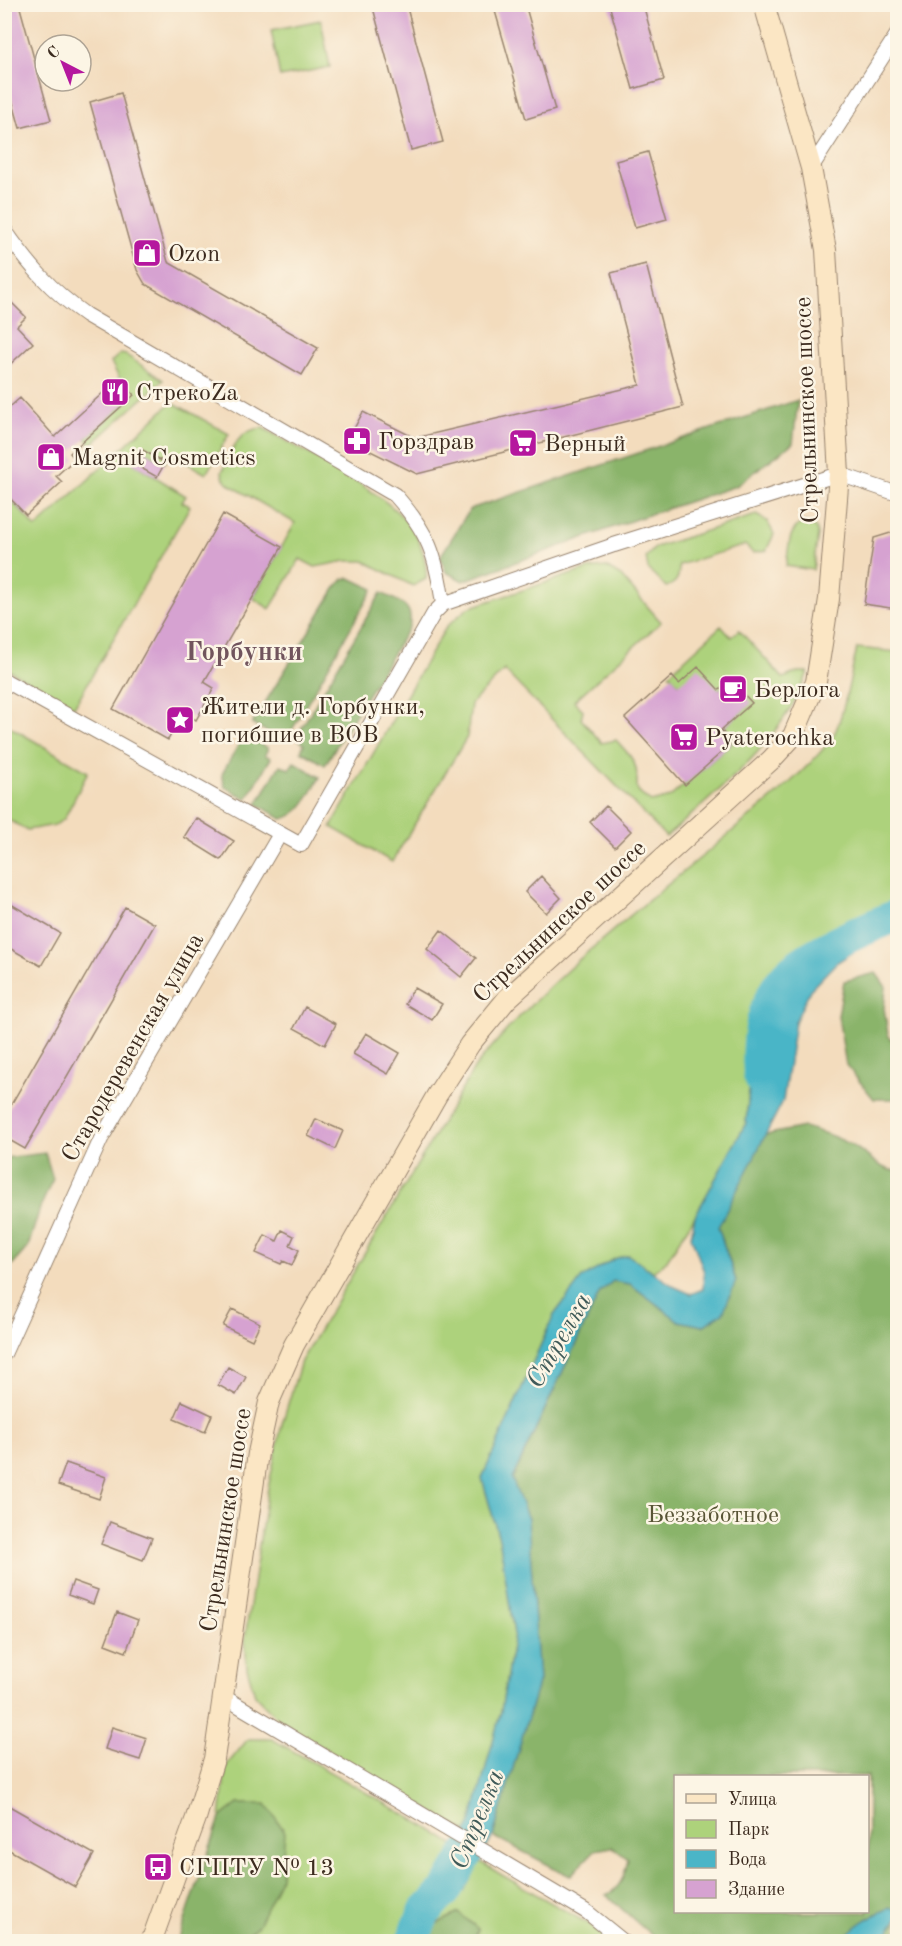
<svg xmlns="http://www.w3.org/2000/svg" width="902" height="1946" viewBox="0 0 902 1946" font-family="'Old Standard TT',serif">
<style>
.green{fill:#add27b;stroke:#747e4c;stroke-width:1.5}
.forest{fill:#8ab46b;stroke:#626f44;stroke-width:1.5;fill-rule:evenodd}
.water{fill:#4ab5c7;stroke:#427072;stroke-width:1.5}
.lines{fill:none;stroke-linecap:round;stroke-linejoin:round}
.river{stroke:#4ab5c7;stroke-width:33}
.building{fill:#d6a2d1}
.street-casing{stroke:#97836e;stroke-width:16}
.secondary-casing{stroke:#97836e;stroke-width:22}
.street{stroke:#fff;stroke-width:14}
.secondary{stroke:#fbe6c4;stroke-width:20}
.labels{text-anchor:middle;stroke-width:5;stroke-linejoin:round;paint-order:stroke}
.poi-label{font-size:24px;fill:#3b2a1e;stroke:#fcf5e5;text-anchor:start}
.street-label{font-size:24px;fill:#3b2a1e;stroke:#fcf5e5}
.park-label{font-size:24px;fill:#585435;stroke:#fcf5e5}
.water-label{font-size:26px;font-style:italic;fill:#405b59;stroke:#fcf5e5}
.quarter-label{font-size:27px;font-weight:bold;fill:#71545d;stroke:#fcf5e5}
</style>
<rect width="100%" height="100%" fill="#fcf5e5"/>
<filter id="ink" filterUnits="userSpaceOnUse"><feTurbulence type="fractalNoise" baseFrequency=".0167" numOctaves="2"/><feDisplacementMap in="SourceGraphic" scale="12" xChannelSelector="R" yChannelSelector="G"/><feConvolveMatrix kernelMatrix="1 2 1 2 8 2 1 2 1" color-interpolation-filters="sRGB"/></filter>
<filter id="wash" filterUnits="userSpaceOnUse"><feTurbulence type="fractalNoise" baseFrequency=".008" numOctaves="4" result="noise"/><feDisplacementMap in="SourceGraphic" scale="24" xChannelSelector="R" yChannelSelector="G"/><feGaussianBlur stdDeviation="1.35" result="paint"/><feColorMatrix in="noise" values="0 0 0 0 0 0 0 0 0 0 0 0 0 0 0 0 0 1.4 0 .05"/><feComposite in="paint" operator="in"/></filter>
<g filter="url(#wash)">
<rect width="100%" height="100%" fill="#f3dcbd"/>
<path class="green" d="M321,20L330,67L280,77L271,30Z
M120,354L126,355L163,380L91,445L86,438L134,395L119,378L111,362Z
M172,402L229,434L206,474L170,453L165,463L141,449L133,463L186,496L182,502L190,506L74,707L5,668L4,492L36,528Z
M263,428C304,452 379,488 408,523C420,538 427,560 426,579L413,586L364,561H346L315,567L300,559L270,609L253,598L295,523L230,485L224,479L222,472C232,451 237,429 263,428Z
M756,515L767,521L774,534L766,551L753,553L745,545L679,565C679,577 678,583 666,587L648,569L646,557L656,547Z
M806,522L816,528L818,534L813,570L786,566C789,550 787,526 806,522Z
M606,567L621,576L661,622L574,701L583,710L581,719L602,743L616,740C623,748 634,758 636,769C640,789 630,788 651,802L670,797L732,743L721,730L751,703L730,680L719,690L679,684L669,674L721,626L731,637L739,630L783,678L798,672H808C782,742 720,789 666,837L504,670L471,704L467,737L392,862L331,827L439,639L447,626L468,608L588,569Z
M857,648L897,652V905L846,926L793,974L764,1015L751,1068L746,1123L695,1216L667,1260L653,1272L628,1255L614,1259L582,1279L554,1315L482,1478L500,1542L514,1634L501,1711L471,1824L466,1832L300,1734L275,1716L255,1695L247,1668L245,1638L267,1493L282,1424L301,1361L475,1067C547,977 643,907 730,833C757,811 820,761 835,732C844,715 852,669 857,648Z
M5,724L88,772L64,819L55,825L27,830L5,818Z
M248,1739H272L423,1825L500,1874L589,1924L609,1941H474L478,1929L459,1913L401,1941H241L258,1925L238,1804L220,1818L226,1766Z"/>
<path class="forest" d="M798,400L793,443L736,486L639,518L463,581L446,572L440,557L470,509Z
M350,578L373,589L289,735L281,732L275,736L252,724L335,589L343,579Z
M381,593C398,601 415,605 409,627L325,765L301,751L304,744L296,737Z
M244,735L268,748L265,755L271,758L247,799L225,787L222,774Z
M294,762L320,777C310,794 303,814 282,819L257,804L280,765L289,769Z
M876,973L886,987L884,1008L888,1035L897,1046V1099H874L846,1065L838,1016L844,981Z
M804,1127C822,1132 838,1137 853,1146C869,1155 879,1170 897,1171V1909C879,1907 853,1928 842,1941H658L606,1895C621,1889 625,1874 628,1859L612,1847L595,1850L570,1876L493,1836L539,1680L528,1519L512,1480L600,1292L613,1281L630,1284L679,1321L703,1326L722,1313L736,1280L718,1227L765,1135ZM676,1776H868V1912H676Z
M45,1153L53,1179L40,1208L28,1247L5,1273V1158Z
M238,1804H266L285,1832L281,1877L258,1925L241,1941H178L220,1818Z
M459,1913L478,1929L474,1941H401Z
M897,1919V1941L882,1942Z"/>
<path class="water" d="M897,905V932L873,939L836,963L810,990L795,1022L783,1101L718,1227L736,1281L723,1313L703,1326L679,1321L630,1284L613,1281L600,1292L512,1479L528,1519L539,1680L493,1836L464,1891H445L451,1857L471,1823L501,1711L514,1634L500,1542L482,1478L554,1315L582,1278L614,1259L628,1255L675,1287L691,1294L703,1289L704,1272L691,1236L695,1216L746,1123L751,1068L764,1014L793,974L846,926Z
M890,1908L897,1909V1919L882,1941H842C855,1925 870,1916 890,1908Z"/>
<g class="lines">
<path class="river" d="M760,1078C756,1042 762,997 791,971C813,951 869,927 898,915
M412,1942L424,1913L445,1891L468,1852"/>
</g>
<g id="blocks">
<path class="building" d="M4,4H19L51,120L20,128L4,71Z
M372,4H406L443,142L411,150Z
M493,4H525L555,110L526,119Z
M609,4H643L664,80L633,89Z
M121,93L168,262L318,348L302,375L145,284L137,270L90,102Z
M648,152L667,219L635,228L616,161Z
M646,264L683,407L417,474L348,440L363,412L415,438L640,385L611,273Z
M4,295L26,317L17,326L33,343L4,370Z
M119,378L134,395L70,453L75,459L56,476L62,482L26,515L4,492V412L20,398L55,437Z
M141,449L165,463L157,477L132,463Z
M223,514L282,547L204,682L214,688L196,720L183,713L168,740L113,709Z
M897,531V609L864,604L874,538Z
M698,667L719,690L730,679L752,703L721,730L732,743L685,785L625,718L672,676L679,684Z
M606,806L631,831L615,847L590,822Z
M196,818L234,841L221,860L184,837Z
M541,876L561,898L546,913L525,892Z
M4,900L60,933L41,966L4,945Z
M125,907L155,924L25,1149L4,1137V1117Z
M441,930L476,958L461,977L427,949Z
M414,988L442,1004L432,1020L405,1004Z
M305,1007L336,1024L325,1045L294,1028Z
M366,1033L400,1053L388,1074L353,1054Z
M316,1119L343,1131L335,1149L308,1136Z
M282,1230L294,1236L290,1245L299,1250L292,1265L283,1261L281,1264L256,1253L265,1235L277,1241Z
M232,1309L260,1323L252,1340L223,1326Z
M228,1367L246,1377L236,1395L218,1385Z
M182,1401L212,1415L205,1432L174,1419Z
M66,1463L106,1477L99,1499L58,1485Z
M110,1522L152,1538L143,1560L101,1544Z
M73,1581L98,1590L93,1604L68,1595Z
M117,1612L138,1620L126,1652L105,1644Z
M112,1727L147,1738L140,1760L105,1749Z
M4,1803L94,1854L75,1887L4,1847Z"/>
</g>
</g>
<g filter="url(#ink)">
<use href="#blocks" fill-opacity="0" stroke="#97836e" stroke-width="1.5"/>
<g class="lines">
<g class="street-casing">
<path id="street" d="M811,168L898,33
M4,229C29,265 50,290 86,315L395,495C429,533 436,555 443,604
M4,680L301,845L434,613L443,604L614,545L839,474L898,494
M4,1354L101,1139L280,834
M224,1697L587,1912L624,1942"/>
</g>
<g class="secondary-casing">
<path id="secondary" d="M151,1942L196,1818L214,1759L258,1453L269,1402L294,1345L437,1095L470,1044L507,999L771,760L793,736L816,682L829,599L839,474L826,250L811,168L764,4"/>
</g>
<use href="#street" class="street"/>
<use href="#secondary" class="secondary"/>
</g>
</g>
<defs>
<g id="shop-square" transform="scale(1.5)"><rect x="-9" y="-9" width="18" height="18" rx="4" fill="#b5179e" stroke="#fcf5e5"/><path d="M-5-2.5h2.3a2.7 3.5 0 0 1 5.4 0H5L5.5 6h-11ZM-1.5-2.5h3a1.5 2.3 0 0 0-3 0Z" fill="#fff"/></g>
<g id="restaurant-square" transform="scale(1.5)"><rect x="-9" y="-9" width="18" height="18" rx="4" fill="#b5179e" stroke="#fcf5e5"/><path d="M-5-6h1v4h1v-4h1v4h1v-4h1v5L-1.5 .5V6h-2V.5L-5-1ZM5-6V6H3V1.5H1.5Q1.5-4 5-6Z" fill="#fff"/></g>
<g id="pharmacy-square" transform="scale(1.5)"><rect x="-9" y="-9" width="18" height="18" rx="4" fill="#b5179e" stroke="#fcf5e5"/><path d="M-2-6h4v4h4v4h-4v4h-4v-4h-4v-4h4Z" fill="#fff"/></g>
<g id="supermarket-square" transform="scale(1.5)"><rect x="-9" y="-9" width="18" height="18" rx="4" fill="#b5179e" stroke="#fcf5e5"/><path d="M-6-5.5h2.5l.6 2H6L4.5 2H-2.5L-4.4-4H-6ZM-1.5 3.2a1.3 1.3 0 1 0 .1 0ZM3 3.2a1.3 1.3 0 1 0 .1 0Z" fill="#fff"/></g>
<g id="cafe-square" transform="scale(1.5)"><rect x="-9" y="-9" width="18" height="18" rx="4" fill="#b5179e" stroke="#fcf5e5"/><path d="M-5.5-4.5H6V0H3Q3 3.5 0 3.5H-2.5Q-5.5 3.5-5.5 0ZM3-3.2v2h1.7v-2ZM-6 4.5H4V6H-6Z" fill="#fff"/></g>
<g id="sight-square" transform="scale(1.5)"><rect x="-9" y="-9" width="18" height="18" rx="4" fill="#b5179e" stroke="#fcf5e5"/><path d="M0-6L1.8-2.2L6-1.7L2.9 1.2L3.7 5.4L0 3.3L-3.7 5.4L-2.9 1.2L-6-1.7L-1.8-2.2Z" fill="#fff"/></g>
<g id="bus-square" transform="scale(1.5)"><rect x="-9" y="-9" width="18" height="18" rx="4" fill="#b5179e" stroke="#fcf5e5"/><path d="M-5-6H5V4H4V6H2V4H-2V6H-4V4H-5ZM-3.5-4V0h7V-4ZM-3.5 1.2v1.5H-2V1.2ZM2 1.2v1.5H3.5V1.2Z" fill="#fff"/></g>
</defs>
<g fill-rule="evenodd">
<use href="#shop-square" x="147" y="253"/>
<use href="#restaurant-square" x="115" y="392"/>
<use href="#pharmacy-square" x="357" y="441"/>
<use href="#supermarket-square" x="523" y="443"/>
<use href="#shop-square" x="51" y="457"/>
<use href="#cafe-square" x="733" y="689"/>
<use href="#sight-square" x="180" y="720"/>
<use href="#supermarket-square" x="684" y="737"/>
<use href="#bus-square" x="158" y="1867"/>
</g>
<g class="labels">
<g class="poi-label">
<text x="168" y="261">Ozon</text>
<text x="136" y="400">СтрекоZа</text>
<text x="378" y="449">Горздрав</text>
<text x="544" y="451">Верный</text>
<text x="72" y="465">Magnit Cosmetics</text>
<text x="754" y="697">Берлога</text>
<text x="201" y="714">Жители д. Горбунки,<tspan x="201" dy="28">погибшие в ВОВ</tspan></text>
<text x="705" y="745">Pyaterochka</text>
<text x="179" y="1875">СГПТУ N⁰ 13</text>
</g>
<g class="street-label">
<text transform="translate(806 410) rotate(-92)" y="8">Стрельнинское шоссе</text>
<text transform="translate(559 921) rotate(-43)" y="8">Стрельнинское шоссе</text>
<text transform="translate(132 1047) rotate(-60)" y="8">Стародеревенская улица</text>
<text transform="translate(225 1520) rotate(-81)" y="8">Стрельнинское шоссе</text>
</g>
<g class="park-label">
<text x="713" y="1522">Беззаботное</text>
</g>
<g class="water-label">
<text transform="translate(558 1340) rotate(-60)" y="9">Стрелка</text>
<text transform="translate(476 1819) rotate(-68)" y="9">Стрелка</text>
</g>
<g class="quarter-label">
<text x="244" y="660">Горбунки</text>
</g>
</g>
<rect width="902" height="1946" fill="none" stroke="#fcf5e5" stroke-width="24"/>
<rect x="674" y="1775" width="195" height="138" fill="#fcf5e5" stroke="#afa495" stroke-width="1.5"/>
<rect x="686" y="1794" width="30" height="9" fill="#fbe6c4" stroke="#afa495" stroke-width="1.5"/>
<text x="728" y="1805" font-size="18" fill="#3b2a1e">Улица</text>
<rect x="686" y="1820" width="30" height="18" fill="#add27b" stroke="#afa495" stroke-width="1.5"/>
<text x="728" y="1835" font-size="18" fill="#3b2a1e">Парк</text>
<rect x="686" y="1850" width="30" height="18" fill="#4ab5c7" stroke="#afa495" stroke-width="1.5"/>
<text x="728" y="1865" font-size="18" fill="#3b2a1e">Вода</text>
<rect x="686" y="1880" width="30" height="18" fill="#d6a2d1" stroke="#afa495" stroke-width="1.5"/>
<text x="728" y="1895" font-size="18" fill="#3b2a1e">Здание</text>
<g transform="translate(63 63) rotate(318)"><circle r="28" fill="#fcf5e5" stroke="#afa495" stroke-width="1.5"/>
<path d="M0-4.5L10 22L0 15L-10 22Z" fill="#b5179e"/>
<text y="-9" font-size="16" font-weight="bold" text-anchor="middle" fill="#3b2a1e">С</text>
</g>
</svg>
